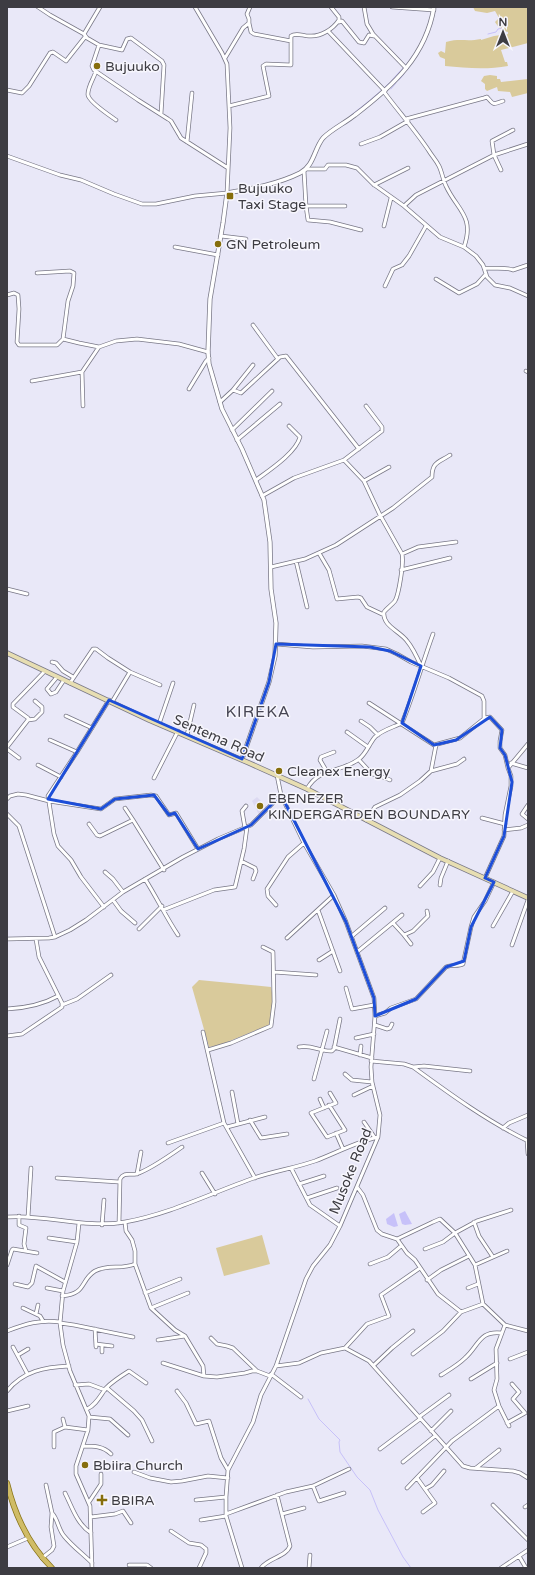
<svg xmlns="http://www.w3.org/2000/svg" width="535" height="1575" viewBox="0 0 535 1575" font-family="'Varela Round',sans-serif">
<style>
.built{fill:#dddaf2}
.green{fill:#d9ca9b}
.water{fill:#c7c1f9}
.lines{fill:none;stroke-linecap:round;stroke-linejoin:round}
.stream{stroke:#c7c1f9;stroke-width:1}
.minor-casing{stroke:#797887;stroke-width:4.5}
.tertiary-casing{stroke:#797887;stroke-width:5}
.secondary-casing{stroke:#797887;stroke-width:5.5}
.primary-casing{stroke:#887317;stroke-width:6}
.minor{stroke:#fff;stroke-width:3}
.tertiary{stroke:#fff;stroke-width:3.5}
.secondary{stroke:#e7deb2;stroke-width:4}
.primary{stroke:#d0bc66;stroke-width:4.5}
.marked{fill:none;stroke:#1d4ed8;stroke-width:3;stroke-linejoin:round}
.poi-dot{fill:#866e0c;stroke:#f7f6fd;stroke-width:1.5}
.labels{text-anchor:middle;stroke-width:3;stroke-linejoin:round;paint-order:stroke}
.poi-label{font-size:14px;fill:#3d3c42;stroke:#f7f6fd;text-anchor:start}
.street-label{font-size:14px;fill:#3d3c42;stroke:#f7f6fd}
.quarter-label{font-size:16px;letter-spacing:1px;fill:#474654;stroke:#f7f6fd}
</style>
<rect width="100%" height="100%" fill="#e9e8f8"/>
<path class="built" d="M257,797L267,807L259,815L252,801Z"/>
<path class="green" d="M473,7H528V43L501,50L505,62H507L508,66C487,70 465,68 445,66V59L440,57L438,53L441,51L445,53L446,42C460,38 467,42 481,39V40L494,36L508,34V32C502,31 498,27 495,22L499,18L495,11L487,13L475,11Z
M490,75L497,76V79H500L501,82L528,79V93L512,97L510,92L498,91L497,87L487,91L485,89V84L481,81L484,76Z
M199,980L271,987C274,1000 272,1013 269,1025L220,1045L209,1047L192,987Z
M262,1235L270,1264L224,1276L216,1248Z"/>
<path class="water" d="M405,1211L412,1224L405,1225L402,1224L399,1214Z
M394,1213L398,1226L394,1227L387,1224L386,1219Z"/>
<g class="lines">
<path class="stream" d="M488,34L496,32L498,29L502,28
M406,65L415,53
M399,80L404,74
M391,81L403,68
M384,88L389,83
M391,89L396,83
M370,100L382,90
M350,116L369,101
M308,1399L319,1419L340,1440L339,1442L340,1452L357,1477L370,1490L378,1510L403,1557L411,1568"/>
<g class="minor-casing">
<path id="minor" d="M38,7L50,15L84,34
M100,7L84,34L87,38L99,45L92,66L94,70L138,100L168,119L171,121L181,138L228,168
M364,7L367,24L373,34L406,68
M392,7L434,10
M339,22L342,21L359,42L364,43L369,35L374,36
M249,23L251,32L254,34L291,41
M328,31L385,91
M99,45L122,50L127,39L131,38L162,61L164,65L161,114
M225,58L243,28L249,23V19L247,14L250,7
M96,71C94,78 87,88 88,95C89,102 109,115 116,120
M7,90L22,93L29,86L50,53L53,52L66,61L85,37
M384,92C399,112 415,130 429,151C432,156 436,160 439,166C442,172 443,180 446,186C457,210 475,216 464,247
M229,106L269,96L263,66L266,64L291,65V36C296,32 303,36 309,36C321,37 333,29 339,20V17L331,7
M406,119L484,98L487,97C494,105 492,105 503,101
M187,142L192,93
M361,144L380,137L408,121
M7,156L60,175L81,180L114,194L142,204H156L195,196L227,193L230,128L227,64L222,53L195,7
M306,169H325L328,165H346L357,168L373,184L404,206L440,237L464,247L476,256L483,265L487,277L495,285L510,288L528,296
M501,170L494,155L528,144
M304,171L306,206H345
M374,185L408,168
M306,206L308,220L330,222L361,230
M404,206L416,195L494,155L492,141L513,130
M384,226L391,198
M221,236L246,239
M175,247L218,255
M484,268C492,269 508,267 513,270L528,265
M37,273L70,271L74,273L73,286L68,301L63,339
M436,279L459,293L477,284L486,274
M385,286L393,269L402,265L409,256L426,226
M7,295L14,293L18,295L19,309L17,342L19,345H57L63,339L79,343L99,347
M253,325L278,359
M526,371L528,372
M32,381L82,372
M189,389L206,361L209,358
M233,390L241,393L280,357L286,356L359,449
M220,402L233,390L253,365
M83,406L82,372L99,347L116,341L137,339L179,344L208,352
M232,430L272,391
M237,440L280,404
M344,460L364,481L380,515L402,554C404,562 399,594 395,601C392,605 387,608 384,612C382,626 400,631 407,641C413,648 417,657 421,666
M256,480C268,471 296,453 300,437L289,426
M364,481L389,467
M262,496L294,478L344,460L382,431V427L366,406
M319,553L329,570L337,599L358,597L361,598L367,607L384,615
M402,554L418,547L456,542
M296,561L307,607
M271,567L305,559L336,545L393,508L432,477C432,462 438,463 450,455
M401,570L450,558
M7,589L27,594
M276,644L313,647L362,646L386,649L397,654L411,662L449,678L482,696L484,701V719
M52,662L56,663L63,671L73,677
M130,672L160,685
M57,677L47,689L51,694L56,692L64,680
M70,683L93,649H96L108,658L130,672L112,702
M369,703L434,745L460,738L485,718L490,717L502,730L500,741V748L505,755L508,768
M66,716L92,728
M28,720L35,719L42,712V707L35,701
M361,721L370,727L378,735
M159,724L173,683
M347,732L368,747
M187,735L194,705
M50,740L77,752
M7,747L28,720V718L13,707V704L45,671
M7,749L19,758
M359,760L372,774L378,775L390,780
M511,763L528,768
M38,765L61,777
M431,771L436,745
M327,772L320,760L321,757L334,752
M154,778L178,731
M307,789C319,767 341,773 359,759C366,754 369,744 375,737C382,730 394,727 402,723C414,694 422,664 433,634
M7,799L10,796L18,794L26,795L49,801L101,809L115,799L151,795L156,796L169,815L176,813L198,849
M528,805L522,814L528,819
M125,808L133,820
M7,814L19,826L55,937
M482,818L505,824
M366,820L375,807L400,795L420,781L431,771L457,764L464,759
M89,824L97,835L100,836L133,820L164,870
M245,828L242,811L246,806
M504,830L521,828L528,825
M241,861L255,868L256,871L253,879
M105,872L113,879L123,892
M485,878L504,836L505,815L511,786V776L508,768L528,744
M145,879C157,898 166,917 178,935
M440,885L441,878L448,861
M420,886L433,872L440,858
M113,900L121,911L135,923
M276,905L268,896L267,889L288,857L304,843
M104,907L81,877L71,860L58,846L54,834L48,796L77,752L109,700
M163,910L214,890L235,887L244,849L247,827
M318,910L340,971
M393,923L404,935L413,931L428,916L427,911
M493,926L513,891
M139,929L162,906
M404,935L411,944
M352,936L385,908
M287,938L334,895
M7,939L49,938L55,937L70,930L86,920L123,892L183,857L218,839L251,825L281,795
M512,945L528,900
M357,952L402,915
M319,960L333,951
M274,972L316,975
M346,988L352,1009L374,1005
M62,1005L77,999L111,975
M7,1009C26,1008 42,1005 58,996
M375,1016L385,1013L391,1008L416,999L446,967C452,964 458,967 463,964L471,927L474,917L485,901L494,882
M375,1025L387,1029L390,1028L392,1024
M203,1032L224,1123L255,1178
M7,1036L22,1034L62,1007V1003L39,957L36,939
M356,1038L374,1034
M299,1047C311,1044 320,1052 332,1051L334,1049L340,1019
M334,1047L372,1058
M208,1050L231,1043L271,1026L274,1002L273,952L263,947
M360,1055L361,1046
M371,1061L404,1064L413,1067C450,1094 487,1121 528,1141
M413,1067L424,1066L470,1071
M345,1074L352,1080L372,1082
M314,1079L327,1031
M232,1092L238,1124
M354,1095L373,1086
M320,1099L324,1108
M329,1105L345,1130L327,1137L311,1113L336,1103L330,1093
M250,1120L261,1138L287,1134
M364,1122L375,1138
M227,1127L265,1117
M503,1128L509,1123L528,1115
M336,1133L343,1149
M527,1140L528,1154
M168,1143L224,1123
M291,1168L310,1205L340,1226
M202,1173L215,1194
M137,1174L141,1152
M57,1178L119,1182
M299,1184L324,1176
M357,1187L363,1195L377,1230L382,1234L397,1239L407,1253L415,1260L438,1294L461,1312
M307,1198L337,1188
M19,1216V1225L26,1228L24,1244L26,1251
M7,1217C46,1214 85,1229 125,1222C170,1214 211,1193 254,1178C274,1171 295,1168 315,1161C336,1153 356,1142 378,1137
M28,1217L31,1168
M125,1222L126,1231L132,1240L135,1251V1264L151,1308L175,1330L185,1336L203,1366L204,1376
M474,1222L479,1236L493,1257
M79,1223L77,1242L63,1291L60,1323L63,1345L70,1371L89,1416L88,1430L76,1466V1474L90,1506L92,1568
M119,1223L120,1179C124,1172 130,1175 136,1174C147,1171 172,1154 182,1147
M102,1225L104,1200
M49,1238L77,1242
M397,1239L433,1222L440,1219L455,1233L475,1265L483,1304L505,1325L528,1331
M425,1249L443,1242L455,1233L477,1221L511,1210
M370,1264L388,1257L401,1246
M7,1265L12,1250L13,1249L37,1253
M475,1265L507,1251
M427,1280L441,1270L469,1256
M15,1284L28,1287L32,1283L36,1266L65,1282
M47,1288L63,1291
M468,1288L478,1284
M145,1293L180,1279
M62,1296C87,1294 80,1280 95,1271C108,1264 122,1270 135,1264
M23,1308L40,1316L43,1321
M151,1308L188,1293
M36,1314L38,1305
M60,1323L74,1325L133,1337
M505,1325L496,1349L497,1379L494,1390L499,1406L509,1426
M95,1329L96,1347
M7,1331C25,1324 41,1319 60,1322
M211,1338L217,1344L227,1346L233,1348L257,1371
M158,1340L185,1336
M96,1344L112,1346
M102,1345V1352
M13,1347L27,1373
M345,1348L369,1361L463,1466L470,1468L513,1471L520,1473L528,1478
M413,1354L443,1331L461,1312L483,1304
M18,1355L28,1349
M510,1359L528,1352
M163,1363L204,1376L217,1377L245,1373L252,1371H257L270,1376
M374,1365L392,1348L413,1331
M276,1366L299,1363L321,1353L345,1348L367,1324L389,1316L381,1295L420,1268
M271,1374L301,1397
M441,1375C449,1370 458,1365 465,1358C479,1346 479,1330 502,1333
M471,1379L497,1363
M75,1385L89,1384L105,1390
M107,1388L134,1411L142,1420L152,1441
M7,1391C23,1371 45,1367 69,1366
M177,1391L186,1403L196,1424L209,1421L221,1458L228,1470
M87,1409C96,1405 100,1396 106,1388C113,1381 121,1376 129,1371L146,1383
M7,1411L28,1406
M89,1417L110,1419L128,1435
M419,1417L449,1395
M63,1419L65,1427
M507,1423L525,1413L513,1399L519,1392L512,1384
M431,1431L451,1411
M83,1446C94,1446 103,1446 111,1454
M54,1447V1432L65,1427L88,1430
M380,1449L420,1419
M403,1462L435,1436
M476,1468L499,1450
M134,1472L150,1478L171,1482L182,1481L208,1476L228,1478
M417,1478L435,1503L423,1512
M313,1486L319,1501L344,1493
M407,1488L452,1441L499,1406
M425,1489L432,1485L444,1471
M65,1493C72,1507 77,1524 91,1533
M196,1500L226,1497
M89,1502L101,1484V1474
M493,1505L528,1540
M525,1507L528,1505
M52,1513C58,1519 58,1529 64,1536C72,1546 83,1554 92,1563
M226,1514L286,1492L313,1486L349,1469
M282,1514L304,1508
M91,1517L115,1514L123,1511L131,1523
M201,1520L226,1516
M171,1531L189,1543L201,1545L206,1549V1553L199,1568
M7,1547L28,1538
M519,1556L526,1568
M42,1558L52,1550L54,1546L51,1527L52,1513L46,1485
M129,1565H147L151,1568
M242,1568L226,1516V1497L228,1470L253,1422L261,1395L276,1366L306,1279L313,1266L330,1245L340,1226L378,1137L380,1115L372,1082L371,1067L375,1016L374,998L346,922L334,895L304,843L281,795L277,775
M261,1568C268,1558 286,1557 290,1546L277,1495
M309,1568L310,1555
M501,1568L528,1550"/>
</g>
<g class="tertiary-casing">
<path id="tertiary" d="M242,759L269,682L275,656L276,623L271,589L270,542L264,500L242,449L222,409L209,364L208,352L210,299L223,223L227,193C251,189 278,184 300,173C314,166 314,149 323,138C332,129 345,123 355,115C393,86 426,56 434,7"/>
</g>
<g class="secondary-casing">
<path id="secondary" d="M7,653L149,720L249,763L307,789L440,858L528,898"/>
</g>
<g class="primary-casing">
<path id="primary" d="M7,1483C15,1516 28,1544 52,1568"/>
</g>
<use href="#minor" class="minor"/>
<use href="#tertiary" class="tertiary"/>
<use href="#secondary" class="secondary"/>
<use href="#primary" class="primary"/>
</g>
<path class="marked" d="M276,644L370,647L390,651L421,666L402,723L434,745L456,740L490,717L502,730L500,748L505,755L512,782L504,836L485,878L494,882L471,927L464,961L446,967L416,999L375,1016L374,998L346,922L281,795L251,825L198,849L175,813L169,815L154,795L115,799L101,809L48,799L109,700L242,759L269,682Z"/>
<g class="poi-dot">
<circle cx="97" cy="66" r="4"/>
<rect x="226" y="192" width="8" height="8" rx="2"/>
<circle cx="218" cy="244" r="4"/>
<circle cx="279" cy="771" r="4"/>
<circle cx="260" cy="806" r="4"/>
<circle cx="85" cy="1465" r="4"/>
<path d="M100 1494h4v4h4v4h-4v4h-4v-4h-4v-4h4z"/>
</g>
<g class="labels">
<g class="poi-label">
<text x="105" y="71">Bujuuko</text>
<text x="238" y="193">Bujuuko<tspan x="238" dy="16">Taxi Stage</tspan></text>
<text x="226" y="249">GN Petroleum</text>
<text x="287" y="776">Cleanex Energy</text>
<text x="268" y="803">EBENEZER<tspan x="268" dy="16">KINDERGARDEN BOUNDARY</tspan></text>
<text x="93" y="1470">Bbiira Church</text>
<text x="111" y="1505">BBIRA</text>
</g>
<g class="street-label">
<text transform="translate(219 738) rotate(24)" y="5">Sentema Road</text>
<text transform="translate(350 1171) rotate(-68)" y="5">Musoke Road</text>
</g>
<g class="quarter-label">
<text x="258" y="717">KIREKA</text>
</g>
</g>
<rect width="535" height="1575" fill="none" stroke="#3d3c42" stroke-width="16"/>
<g transform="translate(503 32)" stroke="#f7f6fd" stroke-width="3" paint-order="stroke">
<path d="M0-3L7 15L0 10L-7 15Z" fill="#3d3c42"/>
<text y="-6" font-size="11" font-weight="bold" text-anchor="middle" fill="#3d3c42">N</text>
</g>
</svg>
